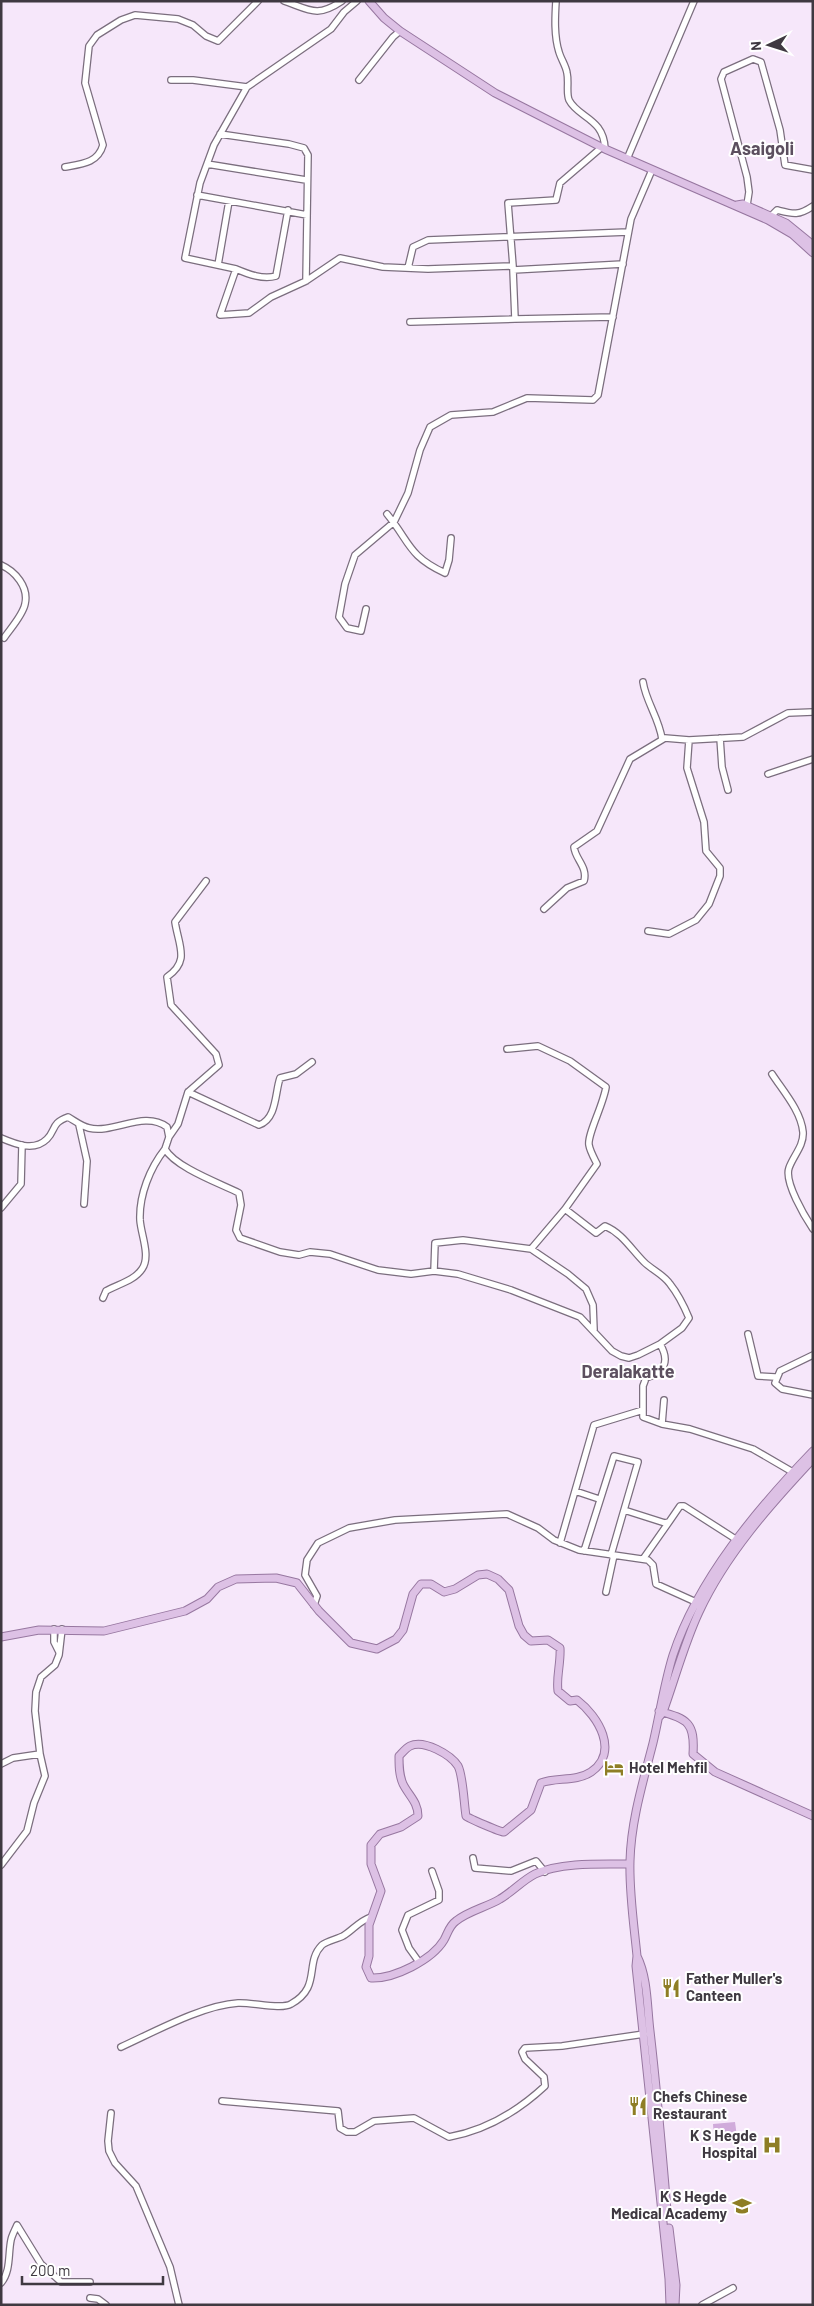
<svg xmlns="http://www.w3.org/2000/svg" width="814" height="2306" viewBox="0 0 814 2306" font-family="Barlow,sans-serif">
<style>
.green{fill:#d0abdb}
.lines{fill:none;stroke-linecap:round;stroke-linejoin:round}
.minor-casing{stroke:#7b6e7e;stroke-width:8}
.major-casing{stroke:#9777a0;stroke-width:9}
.minor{stroke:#fff;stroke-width:5.5}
.major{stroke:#ddc1e5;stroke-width:7}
.labels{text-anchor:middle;stroke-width:4;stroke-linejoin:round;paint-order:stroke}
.poi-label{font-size:15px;font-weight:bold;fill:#3f3941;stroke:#fff;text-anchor:start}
.quarter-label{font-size:18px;font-weight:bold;fill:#5c4f5f;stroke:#fff}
</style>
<rect width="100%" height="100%" fill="#f6e7fa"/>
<path class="green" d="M735,2122L737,2137L714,2138L713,2124Z"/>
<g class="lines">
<g class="minor-casing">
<path id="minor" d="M284,1C310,10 317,18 342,1
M357,1L344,12L331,29L247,87L214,145L200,183L185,258L236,269L220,315L249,313L271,297L306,281L340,258L383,267L428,269L513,266V270L623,264
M556,1C555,17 554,36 559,52C561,59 566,66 567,73C569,82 566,93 569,100C578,118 604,118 605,149
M171,80H193L247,87
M359,80L393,37L400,31
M220,134L289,144L304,148L308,155L306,281
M627,159L694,1
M207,164L306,180
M65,167C82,164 98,163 103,145L85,83L89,46L97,35L121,20L135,15L178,19L193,25L206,36L218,41L258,1
M197,195L307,215
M747,205L749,192L747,177L721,79L724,72L753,59L761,62L780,130L785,165L813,170
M769,218L777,210C793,214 798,216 813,206
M218,265L229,201
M513,266L508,203L556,200L560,183L602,147
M408,268L413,247L428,240L628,232
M236,269C248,274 263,280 276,276L288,210
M513,270L515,319L613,317
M410,322L515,319
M387,514C410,542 408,556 445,573L449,560L451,538
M1,565C15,571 29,587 25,604C23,615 10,629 4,638
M366,609L361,631L347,628L339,617L345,584L355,555L394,522L408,493L420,450L430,427L451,415L493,412L527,398L593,400L598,395L631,219L652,170
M643,682C646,702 659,718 662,739L664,738
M720,738L722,767L728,790
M768,774L813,759
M544,909L567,888L584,881C588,867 575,859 574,847L597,831L630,759L665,738L689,740L743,737L788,713L813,712
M648,931L669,934L696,920L709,904L720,876V868L706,851L704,822L687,768L689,740
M507,1049L538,1046L570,1061L606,1087C604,1103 587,1135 589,1145C590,1151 594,1158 597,1164L565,1209L531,1249
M772,1074C783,1091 801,1111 803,1132C804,1146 793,1156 789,1168C784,1182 805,1217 813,1229
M188,1092L259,1125C277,1119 275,1092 280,1078L296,1074L312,1062
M79,1125L87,1161L84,1204
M169,1137L178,1124L188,1092L219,1065L216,1054L171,1005L167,977C190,961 179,947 175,922L206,881
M1,1138C15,1144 34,1152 47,1139C56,1130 51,1123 68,1117C75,1121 81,1126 89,1128C114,1134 144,1110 167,1127L169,1137L165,1149C175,1167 219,1183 239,1193L241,1205L236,1230L240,1238L280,1252L299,1255L310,1252L330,1254L378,1270L411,1274L434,1271L458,1274L511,1290L580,1317L612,1351L621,1356L629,1358L638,1355L660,1344C670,1361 665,1372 646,1378L643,1386V1417L662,1424L690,1429L753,1449L796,1474
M1,1208L21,1184L22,1145
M565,1209L596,1233L605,1226C622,1233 631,1249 644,1262C652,1270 663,1274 670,1284C678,1294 684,1306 689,1318L682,1328L660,1344
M434,1271L435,1243L463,1240L531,1249L568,1274L586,1289L593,1305L594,1330
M103,1298L106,1291C118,1284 134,1281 142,1269C151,1256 141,1235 140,1220C139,1195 150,1168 165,1149
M748,1334L758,1376L775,1377
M813,1355L780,1371L775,1383L782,1389L813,1395
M662,1424L664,1400
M575,1491L599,1499
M560,1543L594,1425L643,1410
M584,1551L614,1456L638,1462L624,1510L665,1523L669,1522L680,1506H684L737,1540
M611,1555L624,1510
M643,1559L669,1522
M606,1592L614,1555
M314,1605L317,1596L305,1575L307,1560L318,1543L349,1528L395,1520L507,1514L538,1528L554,1540L579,1550L648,1560L653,1565L656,1584L698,1603
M54,1629V1642L59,1652
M1,1764L13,1758L40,1754
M473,1858L475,1868L511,1871L536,1861L545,1872
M1,1865L27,1831L34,1803L45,1776L40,1754L35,1711L36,1692L41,1677L55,1665L59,1655L62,1629
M419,1962L409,1948L402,1930L408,1915L439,1900V1891L432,1871
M121,2047C154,2032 203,2005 238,2003C252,2002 281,2010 291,2004C322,1987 304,1963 322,1945C327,1941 337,1939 343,1936C353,1930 359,1921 371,1917
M222,2101L338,2111L340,2128L347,2132H355L374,2121L414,2118L449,2137C487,2130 517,2112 545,2086L544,2077L525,2059L522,2052L525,2048L562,2046L644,2034
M111,2113L108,2141L109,2151L115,2163L136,2186L170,2267L179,2305
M1,2283C11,2271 8,2254 11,2240C12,2235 15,2230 17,2225L41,2264L61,2282H90
M90,2298L98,2299L106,2305
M702,2305L733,2288"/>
</g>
<g class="major-casing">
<path id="major" d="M369,1L384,18L400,31L495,93L605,149L768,220L792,234L813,253
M737,205L743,204L786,223L813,245
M1,1637L39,1630L104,1631L185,1611L207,1599L218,1587L236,1579L276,1578L297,1583L319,1611L351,1643L377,1649L396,1639L403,1630L413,1594L421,1584H431L444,1592L455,1589L478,1575L487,1574L498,1579L509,1590L519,1626L524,1635L531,1641L548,1640L560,1648C561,1663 556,1677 558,1691L570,1701L577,1700C598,1716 620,1752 591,1772C576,1782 556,1777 541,1783L531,1810L504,1832C500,1832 468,1818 466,1816C464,1804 463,1775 458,1766C451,1755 424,1739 410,1746C406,1748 402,1753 399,1756C399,1766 399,1775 403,1784C409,1796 418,1802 418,1816L401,1827L380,1834L371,1845V1864L381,1891L369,1925V1956L366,1967L371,1978C394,1979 432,1960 444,1940C448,1933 449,1926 456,1921C468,1911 487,1907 500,1899C512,1892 523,1880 535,1874C560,1862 602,1864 630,1864
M659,1711C688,1719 695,1723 693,1754L715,1772L813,1816
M660,1716L663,1712C675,1679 684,1644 699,1612C726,1554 770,1505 813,1459
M637,1956C648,1978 647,2007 650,2031C657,2091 662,2150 667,2210
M669,2228L676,2285L675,2305
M670,2305L669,2279L636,1966L637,1956C634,1925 629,1892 630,1861C631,1821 643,1782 653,1743C660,1713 664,1684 673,1655C698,1579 758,1508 813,1451"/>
</g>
<use href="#minor" class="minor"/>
<use href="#major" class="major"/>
</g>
<defs>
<g id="hotel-bare" transform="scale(1.5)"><path d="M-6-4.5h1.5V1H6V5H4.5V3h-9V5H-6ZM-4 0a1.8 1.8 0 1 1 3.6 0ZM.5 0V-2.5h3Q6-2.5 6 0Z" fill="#8e7e25" stroke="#fff" stroke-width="2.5" paint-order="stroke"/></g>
<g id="restaurant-bare" transform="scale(1.5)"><path d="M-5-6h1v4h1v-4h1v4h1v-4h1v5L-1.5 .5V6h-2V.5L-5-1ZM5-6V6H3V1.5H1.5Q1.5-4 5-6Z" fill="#8e7e25" stroke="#fff" stroke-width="2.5" paint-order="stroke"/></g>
<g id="hospital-bare" transform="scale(1.5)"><path d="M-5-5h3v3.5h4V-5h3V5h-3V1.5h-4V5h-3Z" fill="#8e7e25" stroke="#fff" stroke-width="2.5" paint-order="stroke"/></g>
<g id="university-bare" transform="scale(1.5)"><path d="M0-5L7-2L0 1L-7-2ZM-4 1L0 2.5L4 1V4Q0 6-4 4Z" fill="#8e7e25" stroke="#fff" stroke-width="2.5" paint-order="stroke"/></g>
</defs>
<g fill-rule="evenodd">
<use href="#hotel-bare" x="614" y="1768"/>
<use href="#restaurant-bare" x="671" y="1988"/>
<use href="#restaurant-bare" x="638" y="2106"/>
<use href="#hospital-bare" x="772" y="2145"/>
<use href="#university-bare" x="742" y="2206"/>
</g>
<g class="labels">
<g class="poi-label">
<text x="629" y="1773">Hotel Mehfil</text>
<text x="686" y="1984">Father Muller's<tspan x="686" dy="17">Canteen</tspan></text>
<text x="653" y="2102">Chefs Chinese<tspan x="653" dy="17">Restaurant</tspan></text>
<text x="757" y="2141" text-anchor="end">K S Hegde<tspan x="757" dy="17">Hospital</tspan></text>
<text x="727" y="2202" text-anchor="end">K S Hegde<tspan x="727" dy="17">Medical Academy</tspan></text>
</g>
<g class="quarter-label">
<text x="762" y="155">Asaigoli</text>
<text x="628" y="1378">Deralakatte</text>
</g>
</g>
<rect width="814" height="2306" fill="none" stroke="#3f3941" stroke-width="5"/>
<g transform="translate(769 45) rotate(266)" stroke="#ffffff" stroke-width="4" paint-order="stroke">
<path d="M0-4L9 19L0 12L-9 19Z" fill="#3f3941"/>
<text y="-8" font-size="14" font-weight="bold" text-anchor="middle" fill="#3f3941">N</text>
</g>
<path d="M22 2276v8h141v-8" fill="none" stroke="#3f3941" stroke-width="2.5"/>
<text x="30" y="2276" font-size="15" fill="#3f3941" stroke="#ffffff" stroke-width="4" paint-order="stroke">200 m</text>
</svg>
